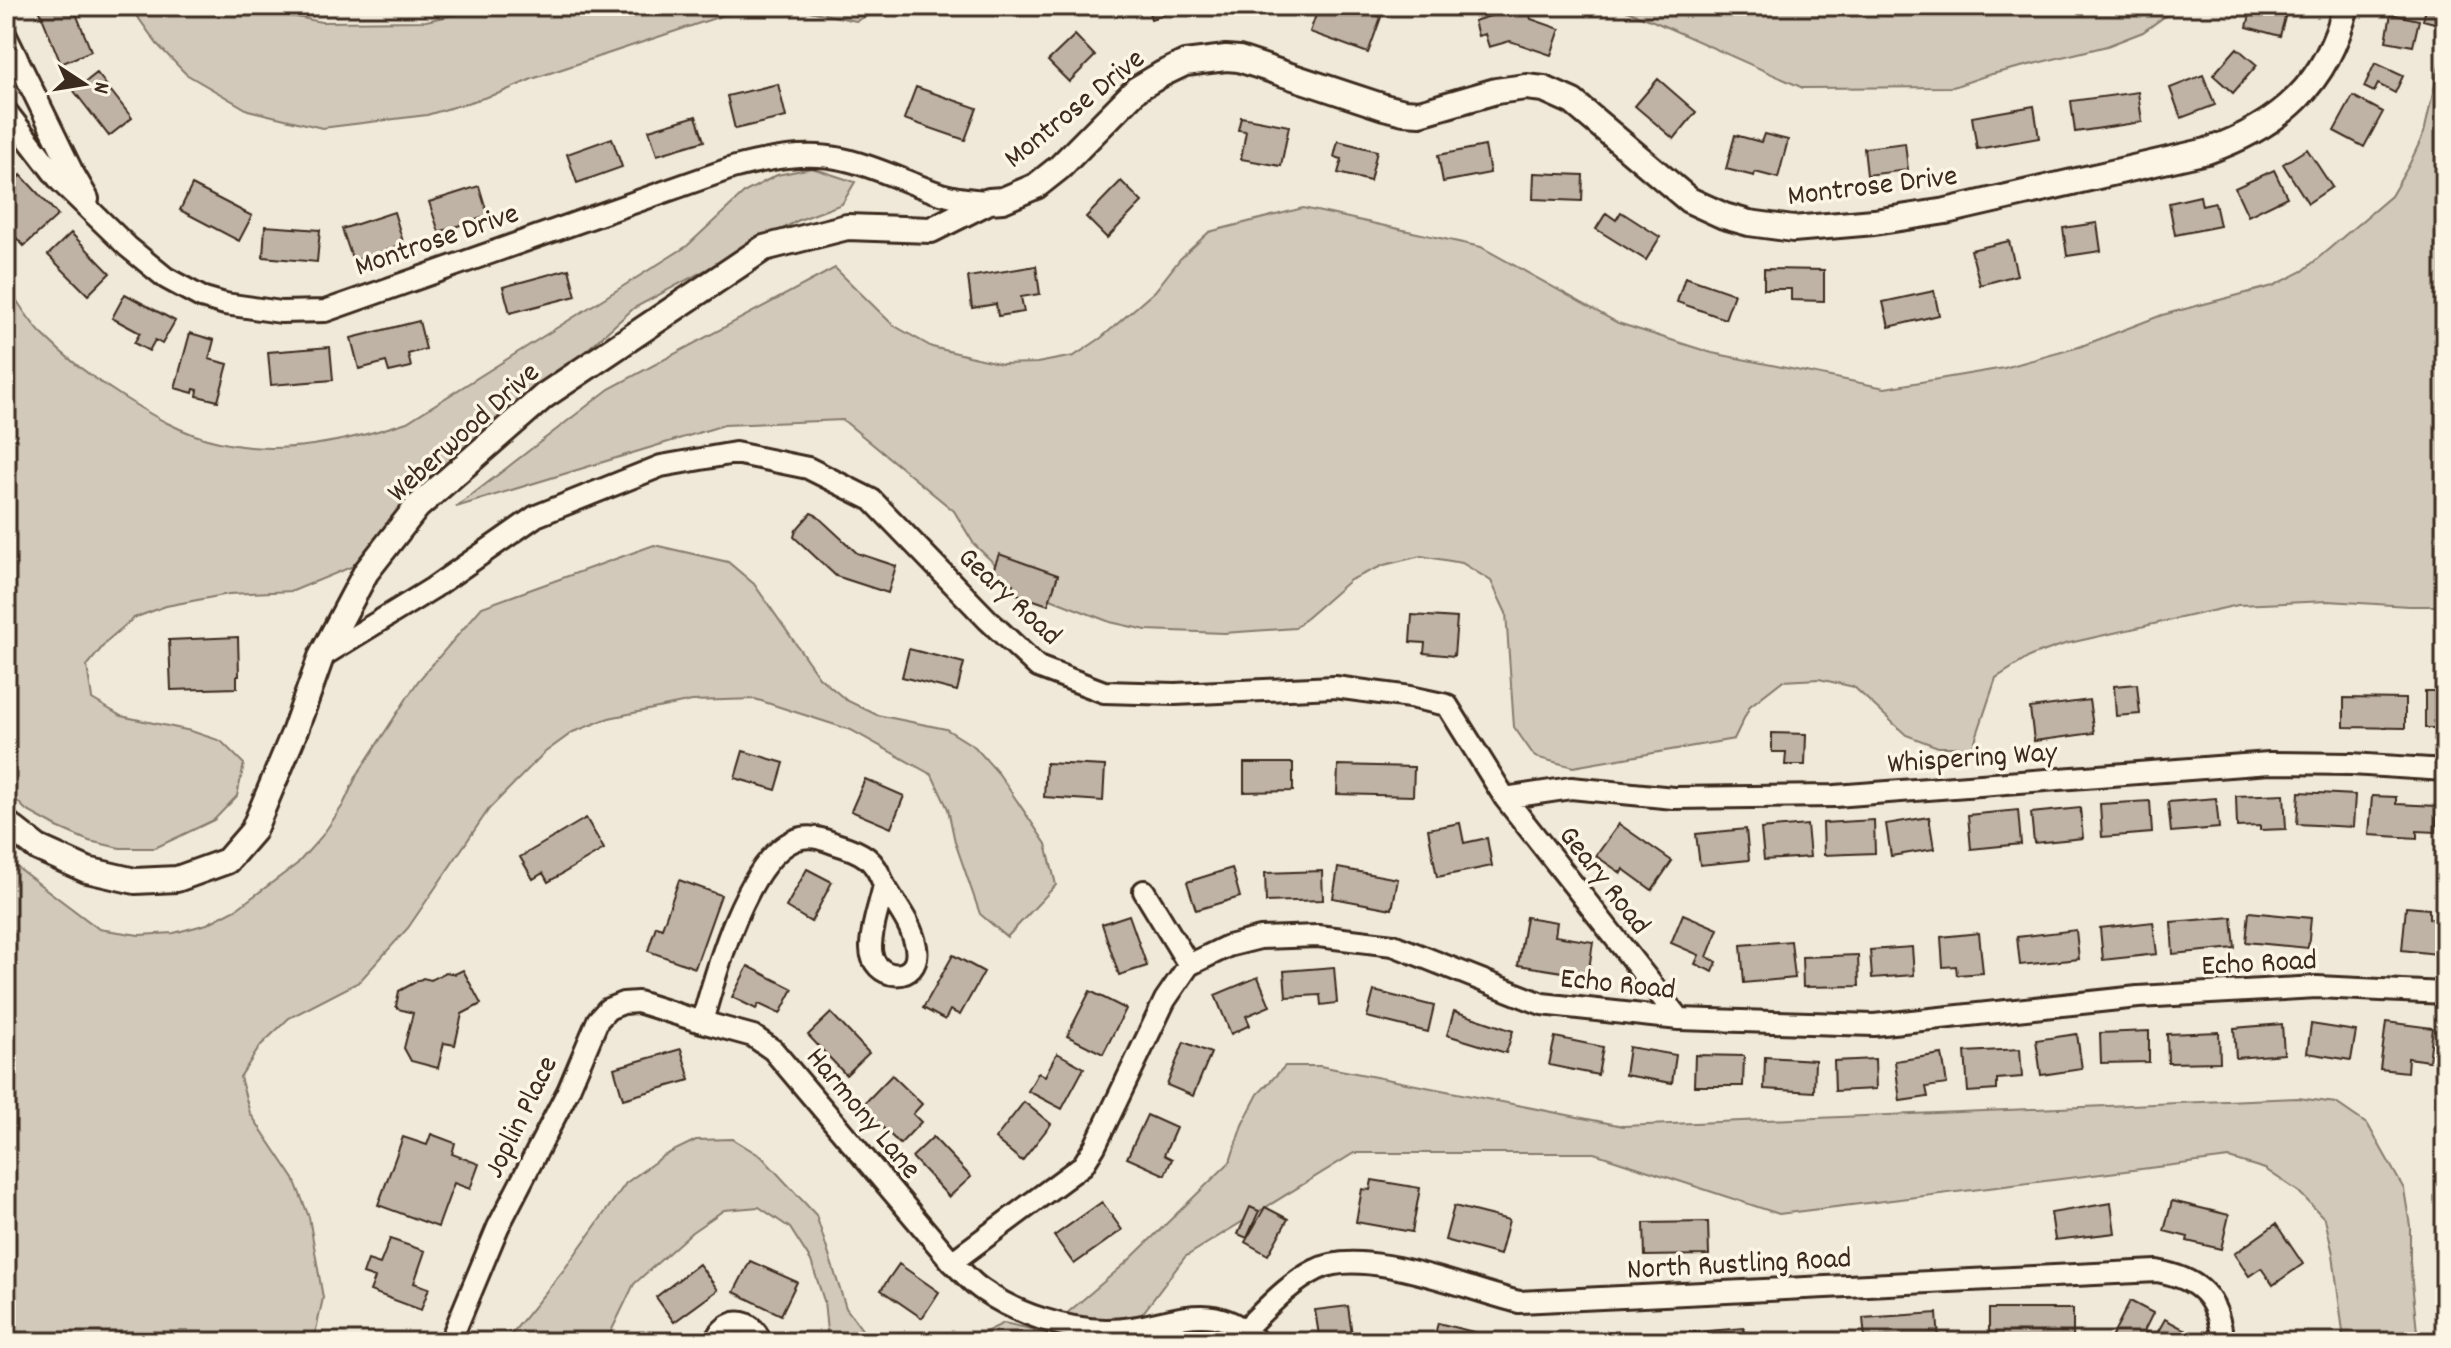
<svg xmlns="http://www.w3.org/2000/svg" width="2451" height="1348" viewBox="0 0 2451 1348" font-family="Dekko,sans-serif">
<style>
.green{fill:#d2c9ba;stroke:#867a6c;stroke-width:2}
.building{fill:#beb3a4;stroke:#3b2a1e;stroke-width:2}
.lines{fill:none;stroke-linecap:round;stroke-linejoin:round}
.minor-casing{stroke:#3b2a1e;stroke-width:26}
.tertiary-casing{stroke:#3b2a1e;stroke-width:30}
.minor{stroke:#fcf5e5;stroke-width:20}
.tertiary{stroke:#fcf5e5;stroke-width:24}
.labels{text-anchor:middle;stroke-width:7;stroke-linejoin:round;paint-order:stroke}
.street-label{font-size:30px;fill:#3b2a1e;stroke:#fcf5e5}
</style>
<rect width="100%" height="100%" fill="#f0e9d9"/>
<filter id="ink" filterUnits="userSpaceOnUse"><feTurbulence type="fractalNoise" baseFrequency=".0125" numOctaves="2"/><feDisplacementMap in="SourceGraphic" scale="16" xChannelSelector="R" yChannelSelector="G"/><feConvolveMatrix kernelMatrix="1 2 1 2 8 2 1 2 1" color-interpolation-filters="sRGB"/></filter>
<g filter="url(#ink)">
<path class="green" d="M130,6H267L288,15L321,22L426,21L493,6H889L856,21L800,9L764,8L724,15L532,79L500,93L427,115L322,128L248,110L186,74L157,44Z
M1606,6H1846C1875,16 1910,21 1938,6H2175L2172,11L2143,32L2107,46L1988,75L1953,87L1803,88L1653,21L1619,8Z
M2445,40V606H2408L2328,601L2238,605L2065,644L2031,656L1996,678L1973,747H1938L1906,735L1854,687L1819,679L1782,681L1750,706L1734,739L1573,767L1535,757L1514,727L1506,613L1491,581L1462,563L1421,556L1384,565L1350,580L1295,628L1224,633L1146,630L1110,622L1035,593L1004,573L974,544L954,511L843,420L724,425L456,507L609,389L835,268L893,325L932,347L1002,364L1037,363L1074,356L1101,338L1155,291L1180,259L1209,232L1303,208L1481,247L1618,323L1712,353L1885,388L2004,368L2079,347L2162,315L2273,286L2303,271L2391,196L2409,165L2424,133Z
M812,168L855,182L842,204L799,220L634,308L397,519L356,565L293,591L229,594L166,606L134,618L108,640L87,666L92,699L121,716L191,731L221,741L244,764L237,796L214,820L155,848H120L89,841L57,827L26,810L6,790V285C18,301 28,320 42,334C65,357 92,378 120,395C151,415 182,434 219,442C280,457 349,441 407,422L687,246L745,192L777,175Z
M654,545L728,562L754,584L819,677L846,700L877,715L946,729L975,747L999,774L1046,844L1056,885L1007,937L980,914L955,842L948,809L932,775L851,730L755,699L692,701L609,718L573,732L544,753L489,809L408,928L359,982L289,1018L261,1045L240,1077L250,1113L294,1179L309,1217L323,1298L315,1335L311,1342H6V859L99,929L139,935L174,933L207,924L238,908L297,864L322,836L343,805L357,775L418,681L482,607Z
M1285,1066H1320L1623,1126L2298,1098L2336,1103L2368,1125L2404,1189L2410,1226V1262L2418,1342H2341L2343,1332L2333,1254L2325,1219L2299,1192L2265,1169L2229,1158L1779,1214L1594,1153H1354L1185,1257L1121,1342H965L1004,1323L1045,1332L1127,1262L1230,1162L1242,1125L1258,1094Z
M733,1139L762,1157L816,1215L846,1308L866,1335L878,1342H828L824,1301L811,1261L790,1228L759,1207L724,1210L692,1232L634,1284L606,1342H505L563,1271L626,1183L663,1156L696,1140Z"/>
<path class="building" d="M40,6H73L91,51L61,64L38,7Z
M1147,6H1191L1151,19Z
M1319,6H1350L1381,17L1368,53L1310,32Z
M1522,6H1527L1531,19L1560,29L1551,55L1510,41L1489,47L1485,34L1478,36L1474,21Z
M2252,6H2288L2280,36L2247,27Z
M2427,6L2445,8L2442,25L2423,20Z
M2391,14L2419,20L2413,46L2386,41Z
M1075,35L1095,56L1069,82L1048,61Z
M2237,48L2257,65L2233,93L2213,75Z
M2375,63L2403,76L2395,93L2378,84L2374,92L2364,87Z
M97,73L132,118L109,136L74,91Z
M2203,75L2215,105L2181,118L2170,88Z
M1658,79L1696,112L1674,139L1635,106Z
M778,84L786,117L735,129L727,96Z
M916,87L977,108L965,140L904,119Z
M2138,92L2142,122L2075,132L2071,101Z
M2353,96L2383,112L2364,147L2334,131Z
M2034,106L2039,138L1977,149L1972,117Z
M696,116L704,141L657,155L649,130Z
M1241,117L1289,126L1281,166L1241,159L1246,131L1238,130Z
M1764,134L1788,140L1778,178L1755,172L1754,176L1726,169L1735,135L1761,142Z
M612,138L622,167L577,183L567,154Z
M1338,141L1377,151L1370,181L1338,173L1342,159L1334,157Z
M1905,143L1908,170L1867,175L1864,148Z
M1485,146L1490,173L1443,182L1438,155Z
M2307,149L2332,187L2308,203L2283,164Z
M2274,170L2287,197L2248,216L2235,188Z
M1534,173L1583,175L1582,201L1533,199Z
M21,175L58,215L24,246L6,227V189Z
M1121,181L1142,202L1107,238L1086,217Z
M192,185L252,216L239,241L180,210Z
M479,186L488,216L439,232L429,202Z
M2200,196L2202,206L2215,203L2220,226L2175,235L2169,203Z
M394,212L404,245L353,261L342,229Z
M1621,212L1660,237L1646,260L1596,229L1606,213L1616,220Z
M2097,223L2101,251L2067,256L2063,228Z
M265,226L320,230L317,262L263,257Z
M71,233L110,273L88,295L48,255Z
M2009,241L2017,275L1980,285L1971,250Z
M1036,266L1040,294L1021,297L1024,312L998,316L996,304L972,308L968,277Z
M569,269L576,296L510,313L503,287Z
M1764,269L1824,270V301L1791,300V289H1764Z
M1685,277L1734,294L1725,319L1677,302Z
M1934,291L1939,315L1889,327L1883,302Z
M125,294L175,321L162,344L155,340L149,351L134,343L140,333L112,318Z
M419,321L426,349L408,354L411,367L389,372L386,362L359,369L351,338Z
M190,333L214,340L209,359L228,364L218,401L197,396L198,390L194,389L193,393L175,388Z
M330,347L333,380L271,385L268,352Z
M811,513L816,515L857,553L896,566L888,593L836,576L794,537L796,530Z
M999,554L1058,575L1048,605L1011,592L1013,584L991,576Z
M1412,615L1457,618L1454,656L1424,653L1425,643L1410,642Z
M238,637L239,676H237V688L171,690L169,640Z
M909,649L964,663L957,691L902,677Z
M2137,684L2140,714L2116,716L2114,686Z
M2425,691H2445V728H2425Z
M2344,698L2405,699V728L2344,727Z
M2089,700L2094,733L2034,741L2030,708Z
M1772,733L1806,734L1805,765H1785L1786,752H1772Z
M743,751L784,763L776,790L735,778Z
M1046,763L1105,766L1103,801L1044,797Z
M1244,763H1293V791L1244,792Z
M1338,765L1414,767L1413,796L1337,794Z
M865,779L904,796L891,828L851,811Z
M2299,792L2355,795L2353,827L2297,824Z
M2284,794L2286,829L2260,830V826L2237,827L2236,796Z
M2372,796L2396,797V804L2437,806L2436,832L2417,831V838L2369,835Z
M2216,798L2219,828L2171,832L2168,802Z
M2150,801L2152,833L2102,837L2100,804Z
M2080,808L2083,838L2034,843L2031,813Z
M2018,810L2021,844L1971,849L1968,815Z
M1929,817L1934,849L1891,856L1886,824Z
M586,818L604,849L548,882L543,873L533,879L520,857Z
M1874,820L1875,853L1824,855L1823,823Z
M1460,823L1464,843L1487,838L1492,866L1437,877L1428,829Z
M1619,824L1672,861L1652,890L1623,869L1621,873L1596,856Z
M1807,825L1810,857L1764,860L1761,829Z
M1746,829L1749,860L1700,865L1696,834Z
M1232,868L1240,897L1196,910L1187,882Z
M1338,868L1398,879L1392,909L1333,898Z
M807,869L832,882L811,922L786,907Z
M1322,871L1323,900L1266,902L1265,873Z
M679,880L721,895L695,968L648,951L656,926L662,928Z
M2406,907L2429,909V918L2445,920V955L2402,950Z
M2249,912L2311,918L2308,948L2246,942Z
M1683,914L1718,929L1707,957L1717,962L1713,972L1695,964L1699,955L1671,943Z
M1129,915L1147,966L1119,975L1102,924Z
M1526,917L1557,922L1555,936L1593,942L1588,976L1518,965Z
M2232,917L2235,948L2173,954L2171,922Z
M2153,922L2157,954L2103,960L2100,928Z
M2076,930L2079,959L2020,965L2017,937Z
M1979,933L1983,973L1957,975L1956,966L1943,967L1941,937Z
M1791,941L1795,978L1744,983L1741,945Z
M1912,947L1914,975L1872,978L1870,950Z
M953,955L984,972L960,1015L950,1010L945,1020L923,1008Z
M1858,955L1859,986L1803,987L1802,957Z
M748,966L793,989L780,1014L759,1004L756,1009L732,997Z
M1334,967L1337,1003L1321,1005L1320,995L1286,997L1284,971Z
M463,970L481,1004L462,1014L455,1045L444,1043L438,1068L411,1061L404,1048L413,1013L398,1009L396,1006L399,991L423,978L431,980L446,972L455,974Z
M1258,977L1270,1006L1246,1016L1250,1025L1231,1034L1215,995Z
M1090,991L1126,1009L1103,1054L1067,1036Z
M1374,991L1434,1006L1428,1032L1367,1017Z
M1454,1011L1513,1031L1506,1053L1447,1035Z
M831,1013L869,1053L846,1075L808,1035Z
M2386,1022L2433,1028L2429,1061L2408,1058L2407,1072L2380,1069Z
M2282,1024L2284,1054L2236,1058L2234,1028Z
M2311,1024L2356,1031L2351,1060L2307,1053Z
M2149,1031V1062L2101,1063L2100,1033Z
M2219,1032L2220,1062L2168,1063L2167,1034Z
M2077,1034L2082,1069L2041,1075L2036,1040Z
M1555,1037L1603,1047L1598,1075L1549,1065Z
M1184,1042L1211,1053L1193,1096L1167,1085Z
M1629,1047L1676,1055L1672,1083L1625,1075Z
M681,1049L690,1080L623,1099L614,1068Z
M2020,1049L2022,1077L1997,1079V1090L1968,1092L1965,1052Z
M1057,1053L1084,1068L1062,1109L1028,1091L1038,1073L1045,1076Z
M1942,1054L1947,1084L1926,1087L1928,1097L1900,1101L1895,1061Z
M1695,1055L1744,1056L1743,1086H1694Z
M1765,1057L1815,1060L1814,1092L1764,1089Z
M1875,1059L1876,1089L1835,1091L1834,1061Z
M892,1075L922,1104L913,1114L921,1122L900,1144L861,1107Z
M1024,1102L1051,1124L1022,1161L995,1139Z
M1147,1115L1176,1128L1164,1155L1172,1159L1165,1175L1127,1158Z
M431,1134L455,1143L452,1154L479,1164L470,1189L454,1183L438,1227L378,1205L403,1137L427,1145Z
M933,1137L971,1177L949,1197L912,1157Z
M1372,1180L1420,1188L1412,1232L1356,1222L1362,1189L1370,1190Z
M2172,1201L2229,1215L2221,1249L2187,1241L2188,1237L2164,1231Z
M1102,1202L1122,1230L1074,1264L1054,1236Z
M2111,1203L2115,1233L2055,1240L2051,1213Z
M1454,1206L1509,1220L1500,1255L1445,1240Z
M1250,1207L1259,1211L1247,1238L1238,1234Z
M1265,1207L1288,1219L1268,1255L1245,1242Z
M1708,1222L1709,1255L1645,1256L1644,1223Z
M2276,1224L2303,1264L2273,1285L2261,1268L2249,1276L2234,1254Z
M390,1239L425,1251L414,1283L429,1288L421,1310L370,1291L375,1278L363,1274L368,1260L380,1264Z
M750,1261L797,1282L781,1315L734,1292Z
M699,1264L718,1290L674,1322L656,1297Z
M899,1264L939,1292L922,1318L881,1290Z
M2130,1301L2153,1313L2144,1331L2155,1337L2165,1319L2189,1332L2184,1342H2109Z
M1348,1306L1353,1342H1320L1315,1310Z
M1989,1309H2073V1342H1989Z
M1937,1313L1939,1342H1894V1337L1865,1339L1863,1318Z
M1438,1323L1501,1339L1500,1342H1433Z
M1744,1328L1745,1342H1685L1684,1333Z
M1624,1335L1625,1342H1567V1338Z"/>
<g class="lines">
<g class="minor-casing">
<path id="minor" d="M6,36L72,171L88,199
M6,111L60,181L128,247L166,278L201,297L225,304L281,312L325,311L732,168C766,159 806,151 842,159C876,166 907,183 941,194C957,199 973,200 989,201
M321,657L433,588L536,516L661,466L735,453L808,468L872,500L988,620L1038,667L1104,692L1175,694L1335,687L1410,697L1447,705L1505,798L1679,1019
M1505,798L1571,788L1674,798L1835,796L2269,763L2351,764L2445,770
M884,885C875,859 863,852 836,844C822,839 810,834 795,840C746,860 715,975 702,1022L753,1036L773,1050L952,1262C962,1271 972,1284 984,1291C1017,1314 1066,1330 1106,1330C1165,1331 1208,1291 1258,1342
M884,885C895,904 912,924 916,947C922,986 870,981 871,947C871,927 880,905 884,885Z
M1144,891L1189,965
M952,1262L1083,1165L1095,1146L1165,1000L1189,965L1228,946L1260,938L1318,936L1393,945L1542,1004L1679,1019L1874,1025L2138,997L2317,987L2445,993
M1245,1329C1267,1308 1288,1284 1316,1270C1363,1245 1468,1290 1519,1302L2157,1271C2200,1279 2218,1297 2223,1342
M450,1342L498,1227L568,1091L598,1020L608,1009L623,1003L638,1002L702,1022
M714,1342C727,1317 750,1315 761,1342"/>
</g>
<g class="tertiary-casing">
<path id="tertiary" d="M6,823L38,848L87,870L135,881L177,879L227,861L253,831L294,733L321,657L366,572L417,507L544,396L764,248L847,227L931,230L989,201L1003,200L1036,186L1060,167L1137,89L1162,74L1185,63L1226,58L1239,59L1384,107L1404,112L1420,113L1496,91L1526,87L1544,89L1573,102L1689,200L1724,216L1749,223L1793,229L1874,222L1946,211L2207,151C2281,125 2327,84 2346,6"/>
</g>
<use href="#minor" class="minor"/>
<use href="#tertiary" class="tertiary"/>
</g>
</g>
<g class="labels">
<g class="street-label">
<text transform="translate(1073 107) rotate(-39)" y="10">Montrose Drive</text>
<text transform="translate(1872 184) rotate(-7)" y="10">Montrose Drive</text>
<text transform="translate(436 238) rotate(-19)" y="10">Montrose Drive</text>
<text transform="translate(462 431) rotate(-42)" y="10">Weberwood Drive</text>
<text transform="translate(1011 595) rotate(43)" y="10">Geary Road</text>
<text transform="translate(1972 756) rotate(-4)" y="10">Whispering Way</text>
<text transform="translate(1606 879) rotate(52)" y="10">Geary Road</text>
<text transform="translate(2259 961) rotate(-3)" y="10">Echo Road</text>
<text transform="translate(1618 982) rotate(6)" y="10">Echo Road</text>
<text transform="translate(865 1112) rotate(50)" y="10">Harmony Lane</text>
<text transform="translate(519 1116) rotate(-64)" y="10">Joplin Place</text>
<text transform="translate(1739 1262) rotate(-3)" y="10">North Rustling Road</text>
</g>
</g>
<rect width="2451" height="1348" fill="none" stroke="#fcf5e5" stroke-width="32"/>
<rect x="16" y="16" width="2419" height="1316" fill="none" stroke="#3b2a1e" stroke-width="3" filter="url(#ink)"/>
<g transform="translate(84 84) rotate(102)" stroke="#fcf5e5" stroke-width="6" paint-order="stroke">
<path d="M0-6L14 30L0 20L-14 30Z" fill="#3b2a1e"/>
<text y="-12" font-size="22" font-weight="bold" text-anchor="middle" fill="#3b2a1e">N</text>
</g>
</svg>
